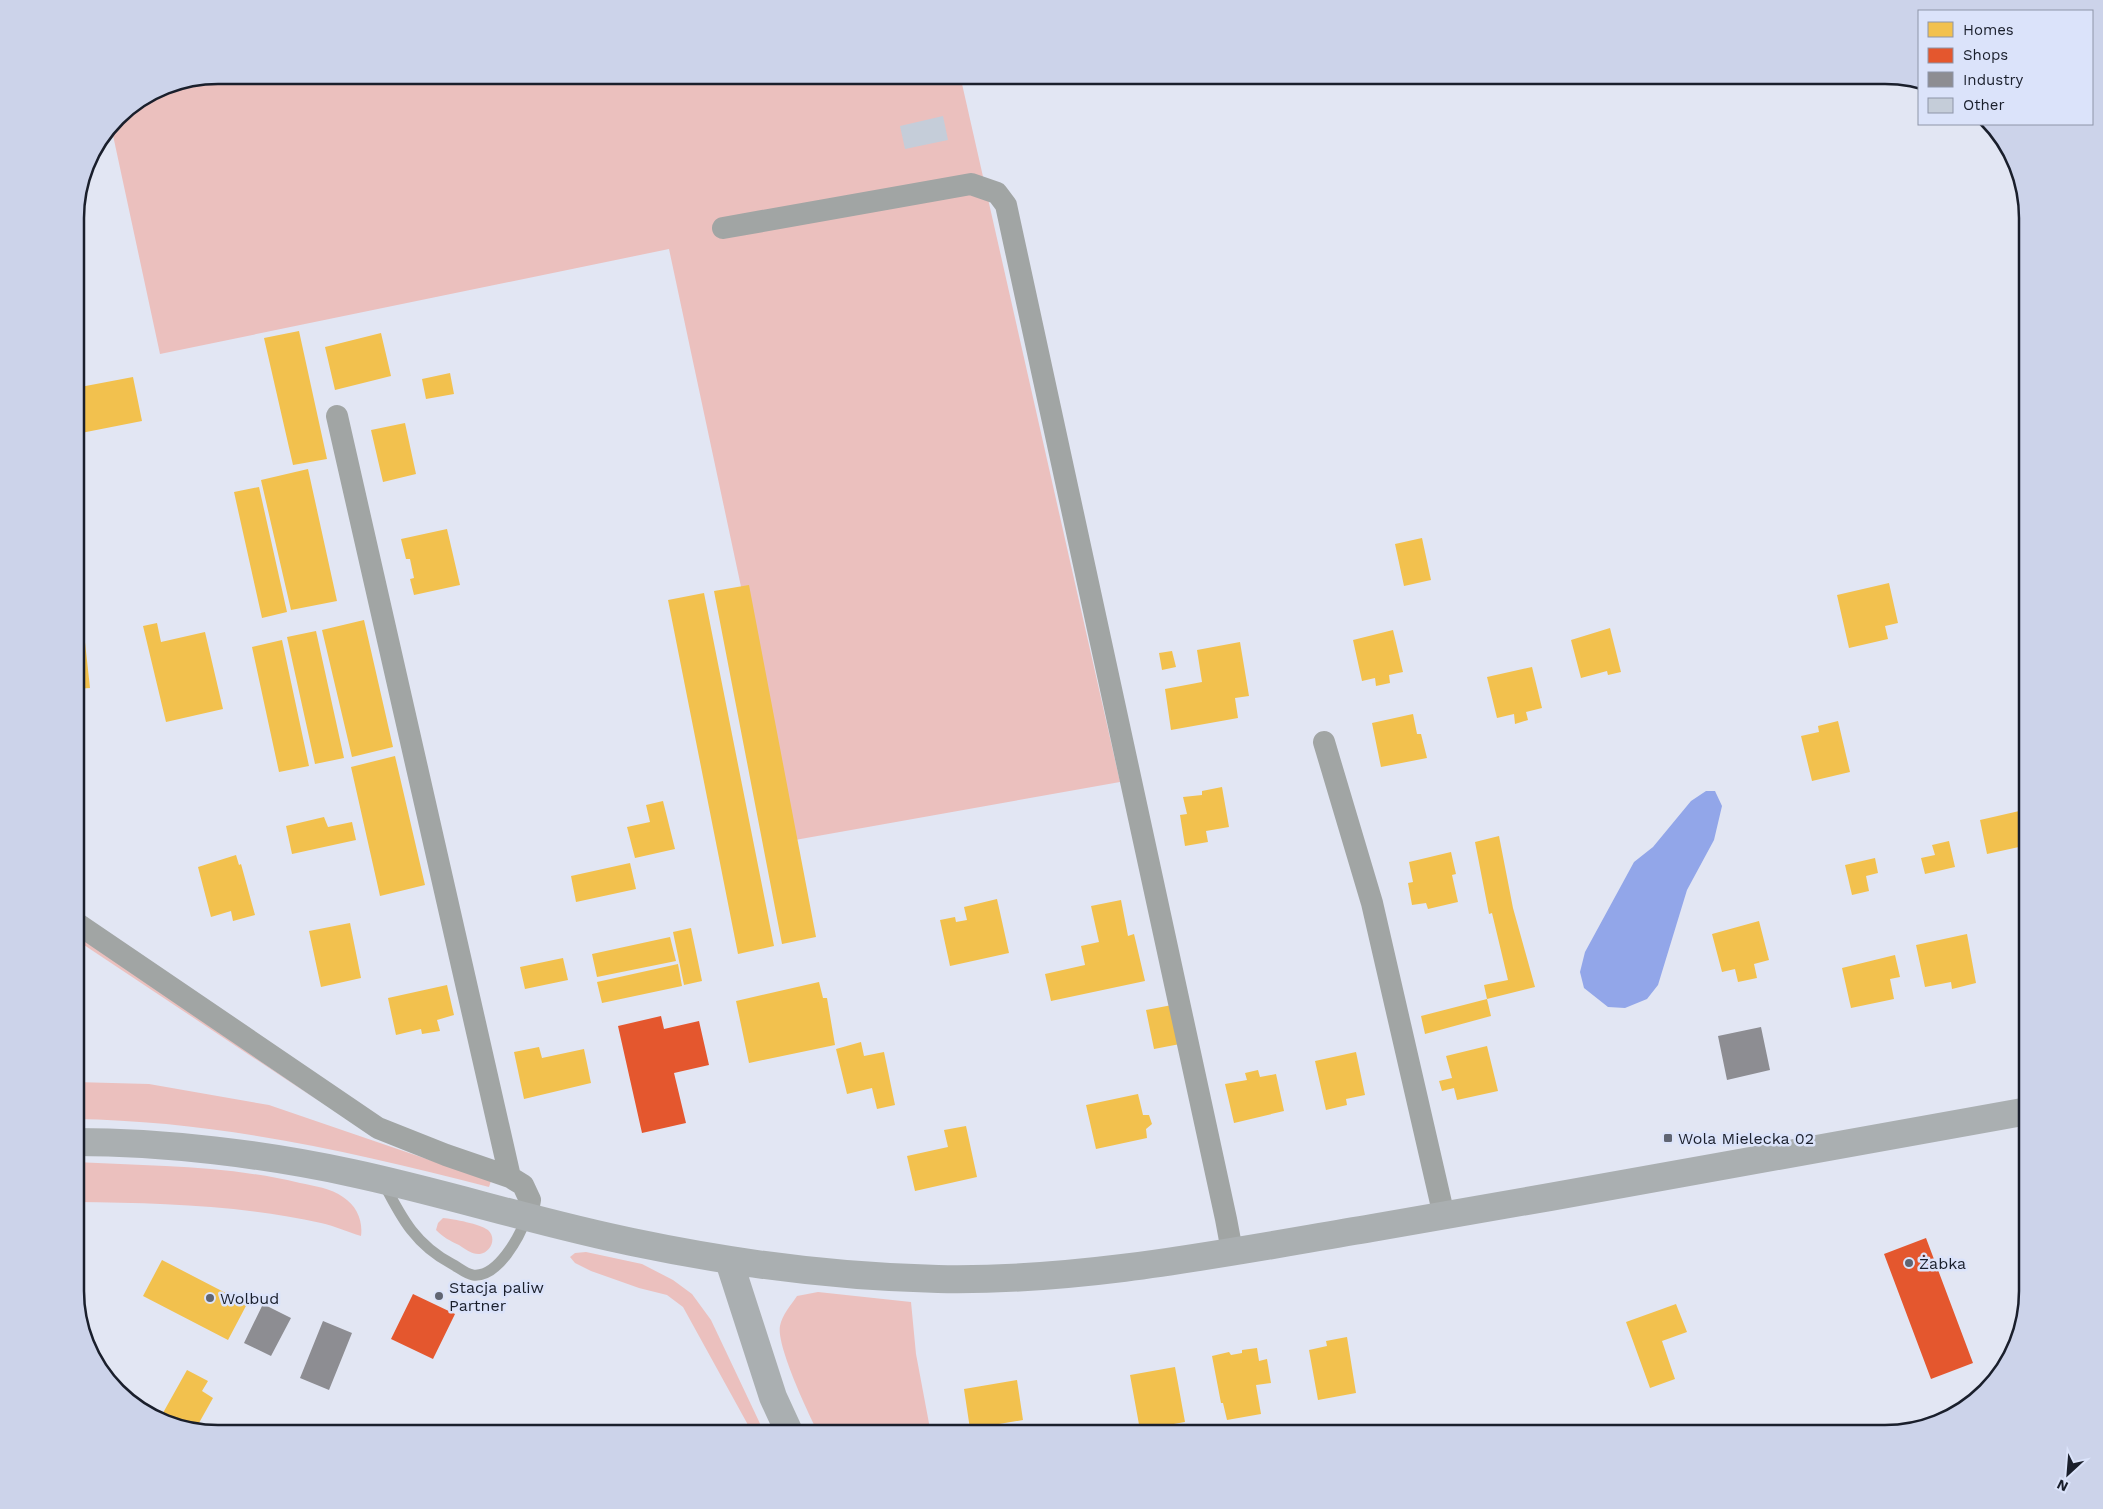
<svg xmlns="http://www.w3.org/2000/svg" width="2103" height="1509" viewBox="0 0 2103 1509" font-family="'Work Sans',sans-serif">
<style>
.green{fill:#ebc0be}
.water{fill:#92a6e9}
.homes{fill:#f2c14e}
.shops{fill:#e4572e}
.industry{fill:#8d8d92}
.building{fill:#c5cdd9}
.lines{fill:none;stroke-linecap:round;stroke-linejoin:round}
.lane{stroke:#a1a5a4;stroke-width:11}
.street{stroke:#a1a5a4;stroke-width:22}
.secondary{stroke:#aaafb1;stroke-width:28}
.poi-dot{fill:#606572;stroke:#dbe3fa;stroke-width:2}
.labels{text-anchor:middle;stroke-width:5;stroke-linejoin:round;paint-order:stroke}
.poi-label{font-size:16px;fill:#1a1f2c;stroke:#dbe3fa;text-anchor:start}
.rim{fill:none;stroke:#1a1f2c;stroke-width:2.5}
</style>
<rect width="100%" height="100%" fill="#e2e6f3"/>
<path class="green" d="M218,75H960L1120,782L795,840L669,249L160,354L111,126L117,117L163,86Z
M75,934L320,1102L75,939Z
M75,1082L149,1084L269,1105L491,1181L489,1187C353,1152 217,1121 75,1119Z
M75,1162C150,1166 226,1165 300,1183C314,1186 331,1188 343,1197C357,1206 363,1221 361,1236C348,1232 335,1226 321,1223C240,1205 158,1203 75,1202Z
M443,1218C454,1219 480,1224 488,1230C497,1238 491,1252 480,1254C473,1255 465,1249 459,1245C450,1241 443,1237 436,1230L438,1223Z
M586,1252L642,1264L673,1280L692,1294L711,1320L765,1434H753L683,1307L667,1295L639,1288L591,1271L575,1263L570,1257L575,1253Z
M818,1292L911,1302L916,1354L931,1434H819C809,1415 776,1345 780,1326C782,1315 791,1305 797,1296Z"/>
<path class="water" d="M1706,791H1715L1722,806L1714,840L1687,890L1658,985L1647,999L1625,1008L1608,1007L1584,988L1580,972L1585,952L1634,862L1653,847L1691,801Z"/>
<path class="homes" d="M299,331L327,459L293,465L264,338Z
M381,333L391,376L335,390L325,347Z
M450,373L454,394L426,399L422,379Z
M133,377L142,421L76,434L75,388Z
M405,423L416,474L383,482L371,430Z
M308,469L337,601L291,610L261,480Z
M259,487L287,612L262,618L234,492Z
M447,529L460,585L414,595L410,579L414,578L410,559H406L401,539Z
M1422,538L1431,580L1404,586L1395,544Z
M1889,583L1898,623L1885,626L1888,639L1849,648L1837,595Z
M749,585L816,937L782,944L714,591Z
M704,593L774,946L738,954L668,600Z
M364,620L393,747L352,757L322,630Z
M157,623L161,642L205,632L223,709L166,722L143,626Z
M1610,628L1621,672L1608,675L1607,671L1581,678L1571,640Z
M1393,630L1403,672L1389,675L1390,683L1376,686L1375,678L1362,681L1353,640Z
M316,631L344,758L315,764L287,637Z
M84,633L90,688L75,689V634Z
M282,640L309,766L279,772L252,647Z
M1240,642L1249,696L1235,698L1238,718L1171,730L1165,689L1202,682L1197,650Z
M1172,651L1176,667L1162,670L1159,653Z
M1532,667L1542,708L1526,712L1528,720L1515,724L1514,714L1497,718L1487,677Z
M1413,714L1417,734H1421L1427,758L1381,767L1372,723Z
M1838,721L1850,772L1812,781L1801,736L1819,732L1818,726Z
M395,756L425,885L380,896L351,767Z
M1222,787L1229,827L1206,831L1208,842L1185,846L1180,815L1187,814L1183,797L1202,795V791Z
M663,801L675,849L635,858L627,827L650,822L646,805Z
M2028,809V845L1987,854L1980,820Z
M324,817L328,827L352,822L356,840L292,854L286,826Z
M1499,836L1513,908L1535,987L1487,999L1484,985L1508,980L1492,913L1489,914L1475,842Z
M1949,841L1955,867L1925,874L1921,858L1935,855L1932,845Z
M1451,852L1456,874L1452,875L1458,902L1428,909L1426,903L1412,905L1408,883L1413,882L1409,862Z
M236,855L239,865L241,864L255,915L233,921L231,911L211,917L198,867Z
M1875,858L1878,873L1866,876L1869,891L1852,895L1845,865Z
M630,863L636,889L576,902L571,876Z
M997,899L1009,953L950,966L940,920L955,917L956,922L967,920L964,907Z
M1121,900L1128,936L1134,934L1145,981L1051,1001L1045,974L1085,965L1081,946L1099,942L1091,906Z
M1759,921L1769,960L1754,964L1757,978L1738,982L1735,969L1722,972L1712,934Z
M350,923L361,978L321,987L309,931Z
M691,928L702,981L684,985L673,932Z
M1967,934L1976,983L1952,989L1951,982L1925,987L1916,945Z
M2028,935V972H2027L2022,936Z
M670,937L676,961L597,977L592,954Z
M1895,955L1900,977L1890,979L1894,999L1851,1008L1842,968Z
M563,958L568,980L525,989L520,967Z
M678,964L682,986L602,1003L597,982Z
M819,982L823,998H827L835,1045L749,1063L736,1001Z
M447,985L454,1015L437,1020L440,1031L422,1034L421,1029L396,1035L388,998Z
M1487,999L1491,1016L1425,1034L1421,1016Z
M1172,1005L1180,1044L1154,1049L1146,1010Z
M861,1042L864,1056L884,1052L895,1105L877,1109L872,1088L847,1094L836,1049Z
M1487,1046L1498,1091L1457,1100L1454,1088L1442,1091L1439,1081L1452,1078L1446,1056Z
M539,1047L542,1058L584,1049L591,1083L524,1099L514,1052Z
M1356,1052L1365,1095L1346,1099L1347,1105L1326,1110L1315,1061Z
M1258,1070L1260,1077L1276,1074L1284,1111L1234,1123L1225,1084L1247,1080L1245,1073Z
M1138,1094L1143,1115H1149L1152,1124L1146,1129L1147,1138L1096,1149L1086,1105Z
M966,1126L977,1177L915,1191L907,1156L948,1147L944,1130Z
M162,1260L247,1304L228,1340L143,1296Z
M1676,1304L1687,1332L1662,1341L1675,1379L1650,1388L1626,1322Z
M1347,1337L1356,1393L1318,1400L1309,1350L1327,1346L1326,1341Z
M1257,1348L1259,1361L1267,1359L1271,1383L1256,1385L1261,1414L1227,1420L1223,1403H1221L1212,1356L1229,1352L1231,1355L1242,1353V1350Z
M1175,1367L1185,1422L1140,1430L1130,1375Z
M187,1370L208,1381L202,1391L213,1398L195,1430L172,1426L159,1420Z
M1017,1380L1023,1420L970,1429L964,1389Z"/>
<path class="shops" d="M661,1016L664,1029L699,1021L709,1065L674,1073L686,1123L642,1133L618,1026Z
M1926,1238L1973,1363L1931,1379L1884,1254Z
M413,1294L455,1314L433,1359L391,1339Z"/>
<path class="industry" d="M1761,1027L1770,1070L1727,1080L1718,1036Z
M263,1304L291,1318L271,1356L244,1343Z
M323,1321L352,1333L329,1390L300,1378Z"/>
<path class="building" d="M943,116L948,140L905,149L900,126Z"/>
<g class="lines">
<path class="lane" d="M384,1184C402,1219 416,1245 452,1264C458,1267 466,1274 473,1275C498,1278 520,1236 527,1216"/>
<path class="street" d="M723,228L971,184L997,193L1006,205L1226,1219L1232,1251
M337,416L510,1177
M1324,742L1372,903L1444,1216
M75,922L378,1128L446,1155L510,1177L523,1185L530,1200L527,1216"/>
<path class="secondary" d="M75,1142C165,1142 264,1154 352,1173C446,1193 538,1223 632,1242C732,1263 835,1277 938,1279C1083,1282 1229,1252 1372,1228C1591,1191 1809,1149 2028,1111
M729,1261L773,1397L790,1434"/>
</g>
<g class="poi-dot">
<rect x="1663" y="1133" width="10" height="10" rx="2.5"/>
<circle cx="1909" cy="1263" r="5"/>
<circle cx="439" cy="1296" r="5"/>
<circle cx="210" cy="1298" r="5"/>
</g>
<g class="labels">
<g class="poi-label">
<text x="1678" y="1144">Wola Mielecka 02</text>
<text x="1919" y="1269">Żabka</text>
<text x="449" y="1293">Stacja paliw<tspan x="449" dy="18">Partner</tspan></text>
<text x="220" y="1304">Wolbud</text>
</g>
</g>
<path d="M0 0H2103V1509H0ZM218 84H1885A134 134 0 0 1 2019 218V1291A134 134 0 0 1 1885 1425H218A134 134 0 0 1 84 1291V218A134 134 0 0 1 218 84Z" fill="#ccd3ea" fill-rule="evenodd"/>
<path class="rim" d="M218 84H1885A134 134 0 0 1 2019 218V1291A134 134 0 0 1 1885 1425H218A134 134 0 0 1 84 1291V218A134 134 0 0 1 218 84Z"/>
<rect x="1918" y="10" width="175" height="115" fill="#dbe3fa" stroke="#8e95a8"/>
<rect x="1928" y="22" width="25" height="15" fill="#f2c14e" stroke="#8e95a8"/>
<text x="1963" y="35" font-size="15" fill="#1a1f2c">Homes</text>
<rect x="1928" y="48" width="25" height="15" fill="#e4572e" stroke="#8e95a8"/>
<text x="1963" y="60" font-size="15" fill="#1a1f2c">Shops</text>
<rect x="1928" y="72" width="25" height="15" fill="#8d8d92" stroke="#8e95a8"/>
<text x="1963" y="85" font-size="15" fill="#1a1f2c">Industry</text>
<rect x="1928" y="98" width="25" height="15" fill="#c5cdd9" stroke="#8e95a8"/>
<text x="1963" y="110" font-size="15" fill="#1a1f2c">Other</text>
<g transform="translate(2068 1474) rotate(206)" stroke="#dbe3fa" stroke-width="4" paint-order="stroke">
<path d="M0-4L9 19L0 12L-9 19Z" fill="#1a1f2c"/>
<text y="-8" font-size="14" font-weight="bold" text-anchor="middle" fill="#1a1f2c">N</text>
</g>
</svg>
